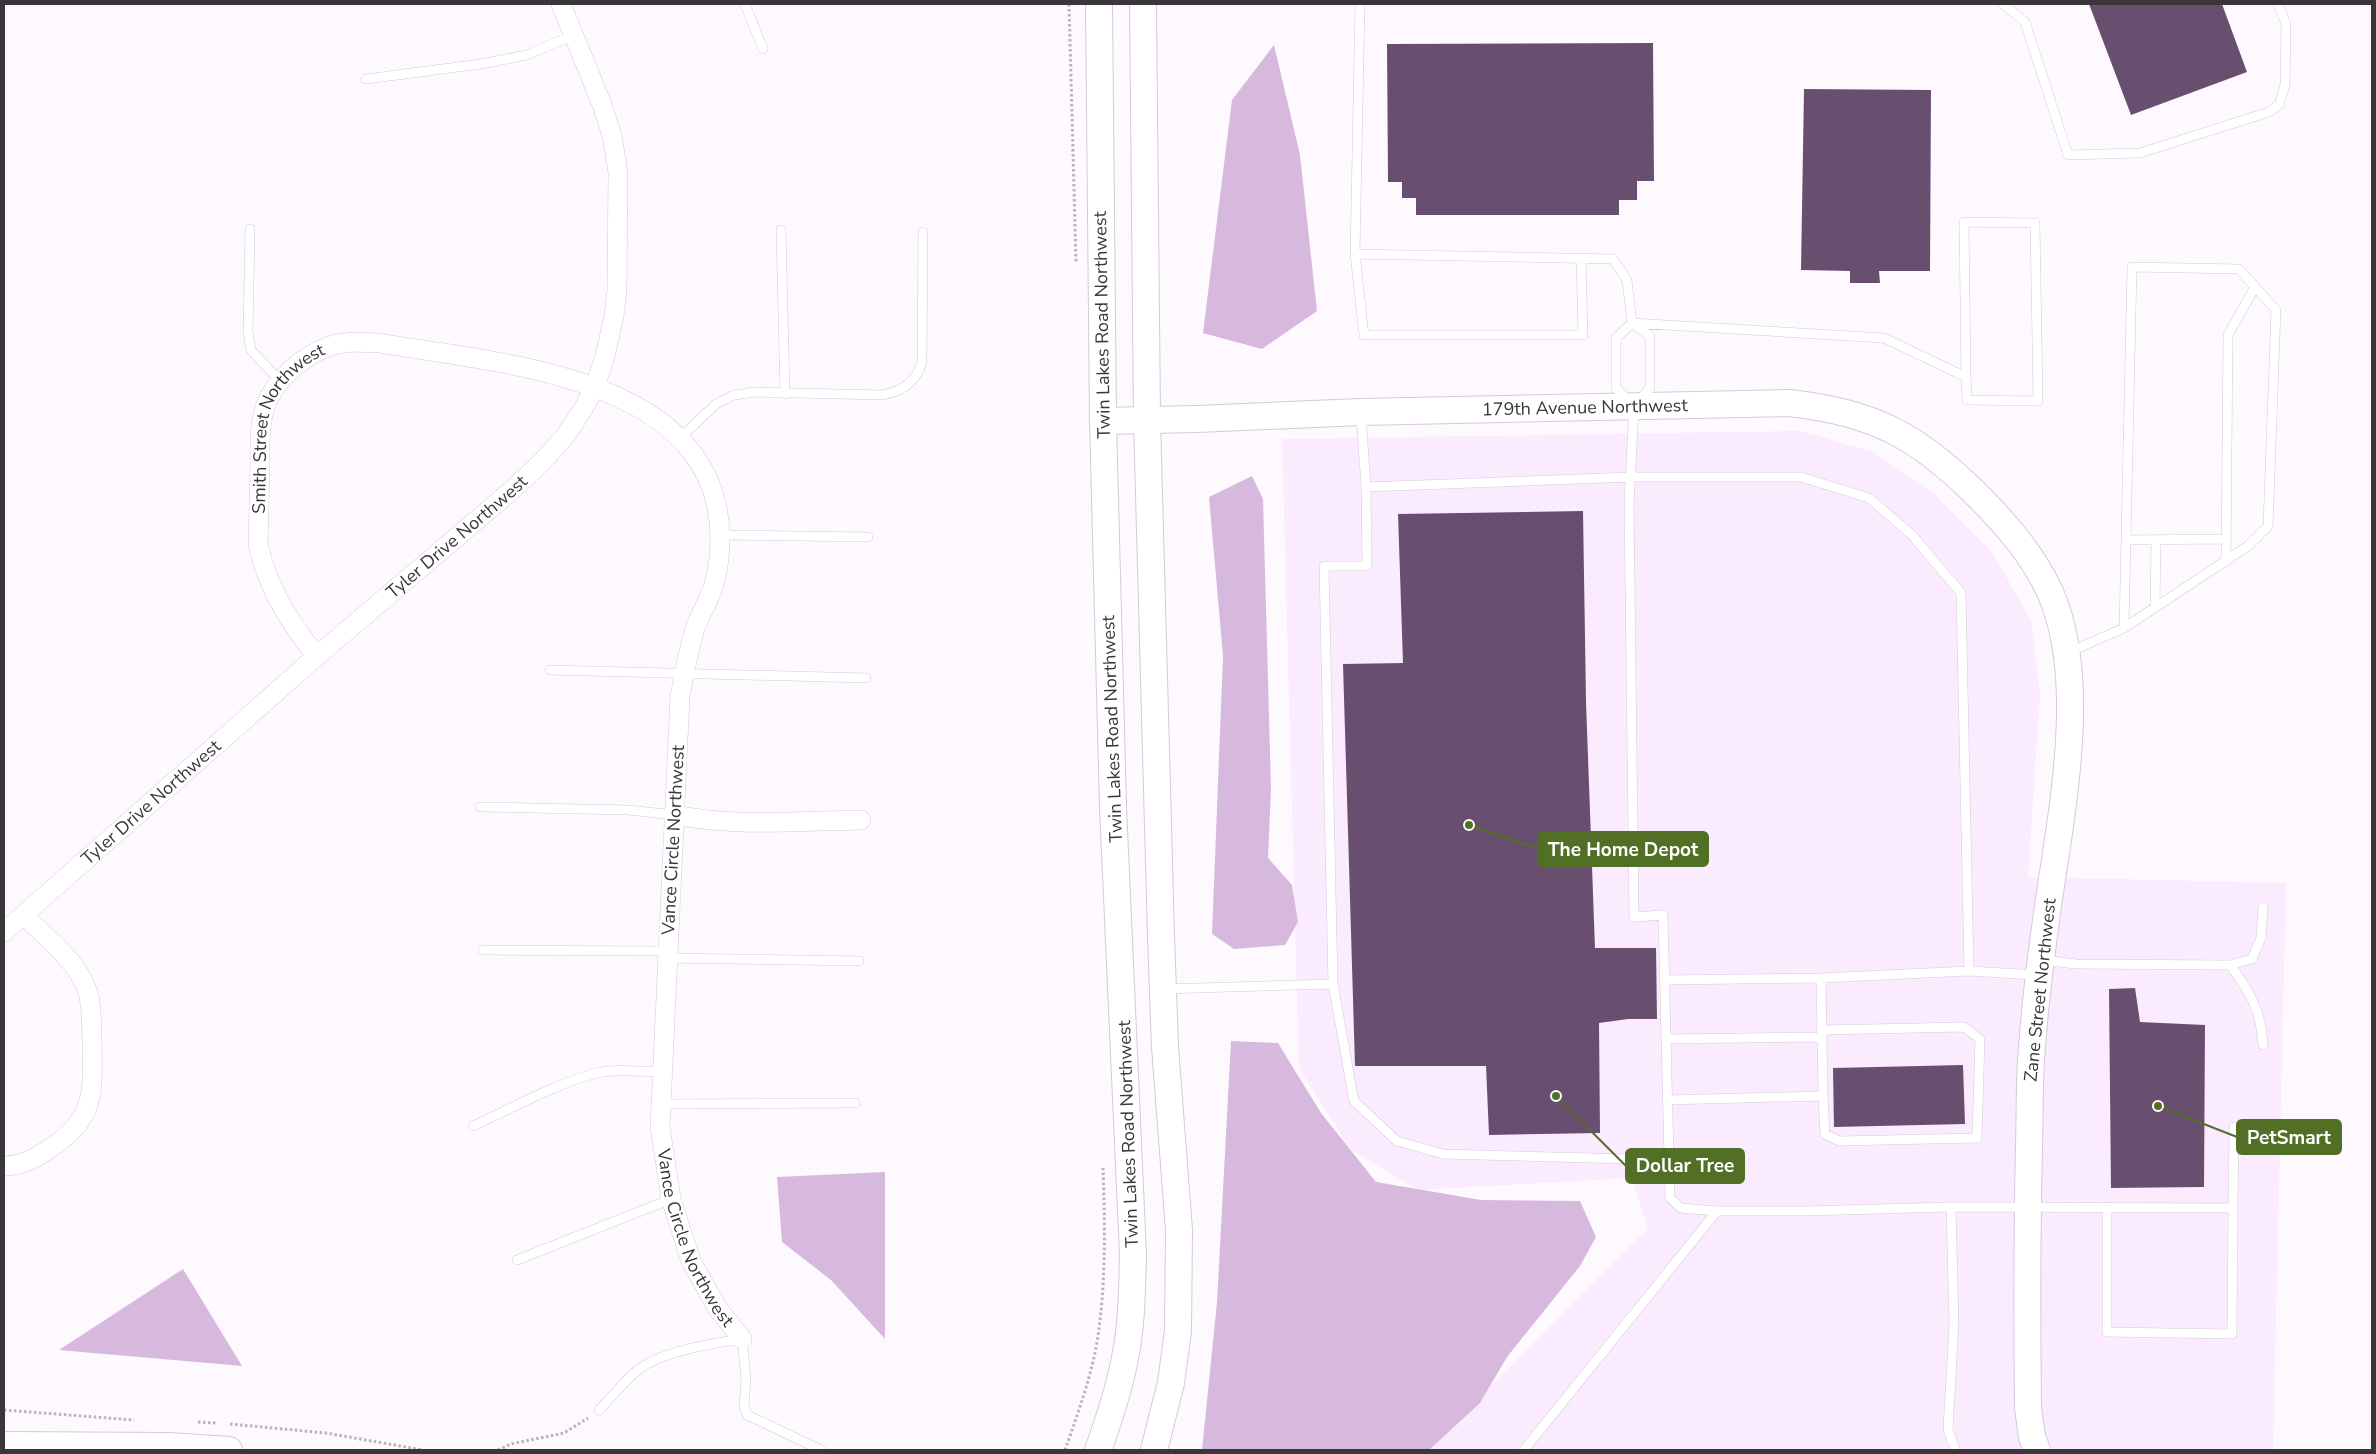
<svg xmlns="http://www.w3.org/2000/svg" width="2376" height="1454" viewBox="0 0 2376 1454" font-family="'Nunito Sans',sans-serif">
<style>
.built{fill:#fbebff}
.water{fill:#d7b9de}
.building{fill:#694f6f}
.lines{fill:none;stroke-linecap:round;stroke-linejoin:round}
.lane-casing{stroke:#d4cad7;stroke-width:10}
.street-casing{stroke:#d4cad7;stroke-width:20}
.secondary-casing{stroke:#d4cad7;stroke-width:28}
.path{stroke:#b8b4b9;stroke-width:3;stroke-dasharray:2.5 2.5;stroke-linecap:butt}
.lane{stroke:#fff;stroke-width:9}
.street{stroke:#fff;stroke-width:19}
.secondary{stroke:#fff;stroke-width:26}
.labels{text-anchor:middle;stroke-width:5;stroke-linejoin:round;paint-order:stroke}
.street-label{font-size:18px;fill:#3a363b;stroke:#fff}
.leader{fill:none;stroke:#527025;stroke-width:2}
.callout-dot{fill:#527025;stroke:#fff;stroke-width:2}
.callout{fill:#527025;stroke:#527025;stroke-width:2}
.callout-label{font-size:19px;text-anchor:middle;font-weight:bold;fill:#fff}
</style>
<rect width="100%" height="100%" fill="#fdf9fe"/>
<path class="built" d="M1802,431L1872,452L1930,490L1993,553L2031,621L2040,695L2028,877L2286,883L2273,1450H1427L1648,1228L1632,1178L1418,1190L1350,1149L1299,1068L1282,439Z"/>
<path class="water" d="M1274,45L1300,155L1317,311L1262,349L1203,333L1232,100Z
M1252,476L1263,499L1271,789L1268,858L1292,885L1298,922L1285,945L1234,949L1212,934L1223,656L1209,497Z
M1231,1041L1278,1043L1321,1113L1376,1182L1481,1200L1580,1201L1596,1237L1580,1266L1507,1357L1480,1403L1429,1450H1202L1217,1302Z
M885,1172V1339L831,1280L782,1242L777,1177Z
M183,1269L242,1366L59,1350Z"/>
<path class="building" d="M2089,4H2222L2247,72L2131,115Z
M1653,43L1654,181H1637V200H1619V215H1416V198H1402V182H1388L1387,44Z
M1804,89L1931,90L1930,271H1879L1880,283H1850V271L1801,270Z
M1583,511L1586,702L1595,948H1656L1657,1019H1628L1599,1023L1600,1133L1489,1135L1486,1066H1355L1343,664L1403,663L1398,514Z
M2135,988L2140,1022L2205,1025L2204,1187L2111,1188L2109,989Z
M1963,1065L1965,1124L1834,1127L1833,1068Z"/>
<g class="lines">
<g class="lane-casing">
<path id="lane" d="M745,4L763,49
M2003,4L2025,22L2068,155L2140,153L2269,112L2279,105L2285,85L2286,24L2278,4
M366,79L481,64L527,55L573,35
M250,229L248,332L251,350L280,381
M781,230L785,394
M1355,254L1360,4
M1629,401L1616,388V338L1632,323L1884,338L1966,377L1967,400L2038,401L2035,223L1964,222L1966,377
M1361,415L1366,487
M680,438L716,404L734,395L756,392L882,395C903,391 916,382 922,362L923,232
M720,535L868,537
M2126,540L2226,539
M2226,561L2228,335L2255,287
M2155,608L2156,540
M2069,652L2124,628L2248,546L2268,526L2276,310L2239,269L2132,267L2124,628
M550,670L866,678
M480,807L628,810L675,815
M483,950L668,951
M668,958L859,961
M2043,960L2076,964L2230,965L2252,959L2261,938L2263,907
M2230,965C2250,992 2261,1010 2263,1045
M1664,980L1821,978L1969,971L2036,975
M1164,989L1333,984
M1821,1030L1964,1027L1980,1039L1977,1138L1839,1141L1825,1134L1823,1096
M1666,1039L1822,1037L1821,978
M1667,1100L1823,1096L1822,1037
M661,1104L855,1103
M473,1126C510,1109 559,1082 597,1073C617,1068 641,1072 662,1072
M1670,1160L1443,1154L1397,1141L1354,1101L1333,984L1324,566H1367L1366,487L1632,477H1801L1869,498L1912,535L1961,593L1969,971
M1951,1207L2233,1208L2232,1334L2107,1332V1207
M2233,1208L2234,1127
M1717,1211H1805L1951,1207L1954,1324L1948,1429L1955,1450
M517,1260L671,1199
M599,1410C612,1397 624,1381 639,1369C663,1351 713,1343 742,1339L746,1379L744,1407L747,1415L821,1450
M1524,1450L1717,1211L1681,1208L1670,1198L1663,915L1634,917L1629,503L1634,407L1650,388V336L1632,323L1627,280L1613,259L1355,254L1364,335H1583L1581,259"/>
</g>
<g class="street-casing">
<g id="street">
<path id="s1" d="M317,656C289,623 267,587 258,544C259,519 259,493 260,468C260,448 259,426 265,407C275,380 302,356 330,346C345,341 362,342 379,343C496,363 716,375 720,535C720,555 718,577 710,595C706,606 700,615 696,626C688,649 685,673 680,696L660,1127L671,1199L691,1261L718,1309L742,1339"/>
<path d="M675,815C735,827 800,821 861,820"/>
<path id="s2" d="M4,932L317,656L511,491L543,461L565,436L583,409L595,387L605,356L614,316L617,290L618,172L612,136L603,107L561,4"/>
<path d="M4,1166C20,1166 32,1160 46,1151C96,1120 93,1094 92,1040C91,1018 93,996 81,977C71,957 40,932 24,915"/>
</g>
</g>
<g class="secondary-casing">
<g id="secondary">
<path d="M1143,4L1147,420L1161,936L1165,1047L1179,1230L1178,1331L1171,1383L1154,1450"/>
<path id="s3" d="M1103,421L1197,419L1361,412L1789,403C1873,412 1918,436 1977,495C2006,524 2033,555 2050,592C2087,675 2064,798 2051,886C2043,939 2036,993 2032,1047C2029,1080 2030,1113 2029,1146C2027,1234 2027,1321 2028,1408L2032,1437L2037,1450"/>
<path d="M4,1445L168,1446L229,1450"/>
<path d="M1098,1450C1109,1420 1119,1390 1125,1358C1132,1324 1132,1289 1133,1255L1113,807L1103,421L1099,4"/>
</g>
</g>
<path class="path" d="M1069,4L1076,263
M4,1410L134,1420
M198,1422L217,1423
M230,1424L326,1433L423,1450
M498,1450L511,1444L564,1433L588,1418
M1065,1450C1078,1413 1092,1375 1098,1336C1106,1281 1105,1224 1103,1168"/>
<use href="#lane" class="lane"/>
<use href="#street" class="street"/>
<use href="#secondary" class="secondary"/>
</g>
<g class="labels">
<g class="street-label">
<text transform="translate(1102 325) rotate(-91)" y="6">Twin Lakes Road Northwest</text>
<text dy="6" stroke="none"><textPath href="#s3" startOffset="482">179th Avenue Northwest</textPath></text>
<text dy="6" stroke="none"><textPath href="#s1" startOffset="254">Smith Street Northwest</textPath></text>
<text dy="6" stroke="none"><textPath href="#s2" startOffset="601">Tyler Drive Northwest</textPath></text>
<text transform="translate(1112 729) rotate(-92)" y="6">Twin Lakes Road Northwest</text>
<text dy="6" stroke="none"><textPath href="#s2" startOffset="196">Tyler Drive Northwest</textPath></text>
<text transform="translate(673 840) rotate(-87)" y="6">Vance Circle Northwest</text>
<text transform="translate(2040 990) rotate(-84)" y="6">Zane Street Northwest</text>
<text transform="translate(1128 1134) rotate(-92)" y="6">Twin Lakes Road Northwest</text>
<text dy="6" stroke="none"><textPath href="#s1" startOffset="1550">Vance Circle Northwest</textPath></text>
</g>
</g>
<path class="leader" d="M1469 825L1538 849M2158 1106L2237 1137M1556 1096L1626 1166"/>
<g class="callout-dot">
<circle cx="1469" cy="825" r="5"/>
<circle cx="2158" cy="1106" r="5"/>
<circle cx="1556" cy="1096" r="5"/>
</g>
<g class="callout">
<rect x="1538" y="832" width="170" height="34" rx="5"/>
<rect x="2237" y="1120" width="104" height="34" rx="5"/>
<rect x="1626" y="1149" width="118" height="34" rx="5"/>
</g>
<g class="callout-label">
<text x="1623" y="856">The Home Depot</text>
<text x="2289" y="1144">PetSmart</text>
<text x="1685" y="1172">Dollar Tree</text>
</g>
<rect width="2376" height="1454" fill="none" stroke="#3a363b" stroke-width="10"/>
</svg>
